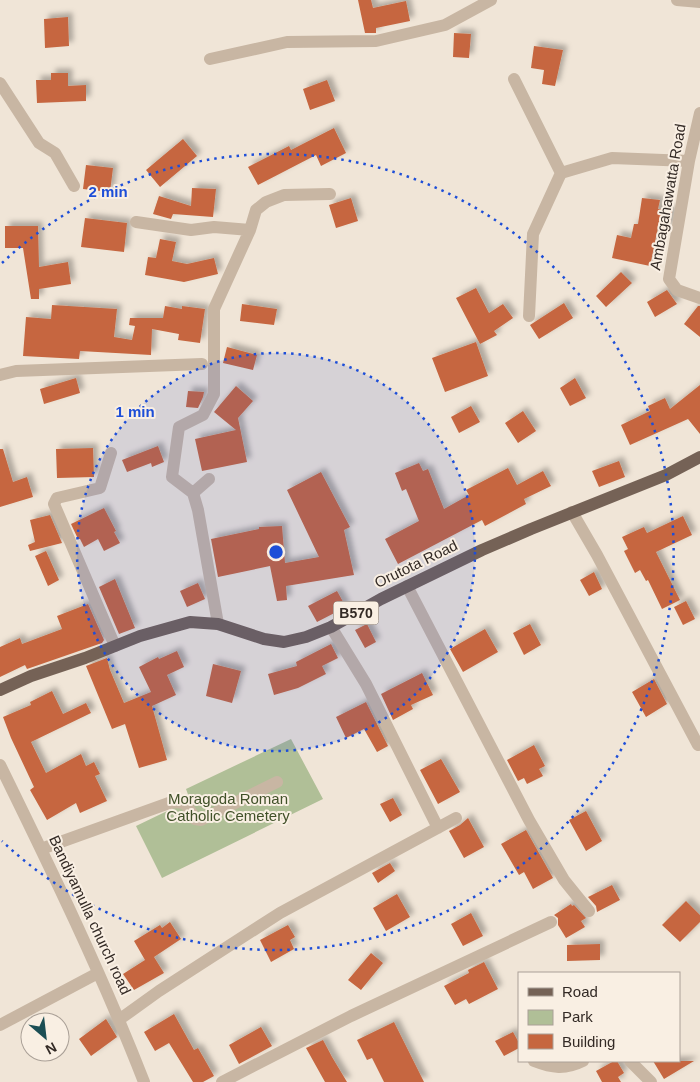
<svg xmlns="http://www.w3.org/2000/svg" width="700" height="1082" viewBox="0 0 700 1082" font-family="Arial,sans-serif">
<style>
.green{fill:#b0bf97}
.building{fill:#c6663f;filter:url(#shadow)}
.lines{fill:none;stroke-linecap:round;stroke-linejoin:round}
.minor{stroke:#c8b6a3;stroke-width:12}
.major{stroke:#756256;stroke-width:12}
.ring{fill:none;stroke:#1d4ed8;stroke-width:2.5;stroke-dasharray:2.5 5}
.labels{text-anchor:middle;stroke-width:4;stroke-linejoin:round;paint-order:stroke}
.shield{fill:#f9efe3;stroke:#6e655e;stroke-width:1}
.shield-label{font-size:14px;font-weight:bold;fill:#332a25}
.street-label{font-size:15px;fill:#332a25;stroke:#f9efe3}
.park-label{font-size:15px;fill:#415129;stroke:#f9efe3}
.centre{fill:#1d4ed8;stroke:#f9efe3;stroke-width:2.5}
.ring-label{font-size:15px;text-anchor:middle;font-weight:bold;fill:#1d4ed8;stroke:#f9efe3;stroke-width:4;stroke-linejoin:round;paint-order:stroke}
</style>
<defs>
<filter id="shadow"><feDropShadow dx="4.5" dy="-4.5" stdDeviation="2.5" flood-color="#0004"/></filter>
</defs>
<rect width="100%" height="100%" fill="#f0e5d7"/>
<path class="green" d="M291,739L323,799L162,878L136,826L190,800L186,789Z"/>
<path class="building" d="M358,0H371L373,8L406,1L410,21L376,28V33H365Z
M68,17L69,46L45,48L44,19Z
M454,33L471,34L469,58L453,57Z
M534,46L563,50L555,86L542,84L544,70L531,68Z
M51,73H68V86L86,85V101L37,103L36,80H51Z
M327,80L335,101L310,110L303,89Z
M334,128L346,153L321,166L316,155L258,185L248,167L289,146L291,150Z
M183,139L197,156L160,187L146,170Z
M86,165L113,168L110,192L83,189Z
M192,188L216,189L213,217L173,214L171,219L153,214L159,196L191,206Z
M351,198L358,221L336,228L329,205Z
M642,198L660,200L658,209L672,211L669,229L658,227L650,266L612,258L617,235L631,238L634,224H638Z
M85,218L127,223L124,252L81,247Z
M5,226H38L39,267L68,262L71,284L39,289V299H31L23,248H5Z
M160,239L176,242L172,261L187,264L214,258L218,274L184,282L145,275L148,257L156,258Z
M621,272L632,283L606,307L596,296Z
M476,288L489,313L503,304L513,318L494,331L497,335L480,344L456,298Z
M667,290L677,304L655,317L647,302Z
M564,303L573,318L539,339L530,325Z
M242,304L277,309L274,325L240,321Z
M52,305L117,309L114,337L132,340L135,326L129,325L130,318H163L165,306L182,309V306L205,309L200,343L178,340L179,334L152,329L151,355L80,351L79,359L23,356L26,317L51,319Z
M698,306H700V337L684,324Z
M476,342L488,376L445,392L432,358Z
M227,347L257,355L253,370L223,363Z
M76,378L80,393L44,404L40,389Z
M575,378L586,398L570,406L560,388Z
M700,385V434L688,419L630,445L621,425L650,411L648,406L665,398L670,409Z
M236,386L253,401L238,418L247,462L202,471L195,439L236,430L214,412Z
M188,391L204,392L203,397L198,408L186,407Z
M471,406L480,422L459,433L451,417Z
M523,411L536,431L518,443L505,423Z
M158,446L164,462L152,467L151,463L127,472L122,460Z
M93,448L94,477L57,478L56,449Z
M0,449H3L13,482L27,477L33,497L0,507Z
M619,461L625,477L599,487L592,471Z
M419,463L423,471L428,469L444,509L469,495L466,490L508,468L517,485L543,471L551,486L524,499L526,504L485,526L482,520L398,564L385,539L419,521L406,489L402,491L395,473Z
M321,472L350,527L344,530L354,575L286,586L287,600L277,601L270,566L218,577L211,539L259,529V527L282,526L285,563L319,557L287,490Z
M104,508L116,531L114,532L120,543L104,551L98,539L84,547L80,539H78L71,524Z
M50,515L62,543L30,551L28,545L35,542L30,520Z
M683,516L692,535L656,552L680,600L662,609L648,580L646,581L640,570L635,573L624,551L628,549L622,537L644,527L647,533Z
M46,551L59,580L48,586L35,556Z
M594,572L602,589L589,596L580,580Z
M115,579L135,628L119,634L99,587Z
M198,583L205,599L187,607L180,591Z
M337,591L346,607L317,622L308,606Z
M686,601L695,619L683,625L674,607Z
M88,604L104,640L102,643L27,669L25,665L0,677V647L20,638L22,644L62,629L57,616Z
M367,624L376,642L365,648L355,630Z
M530,624L541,645L524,655L513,633Z
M485,629L498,652L463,672L450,649Z
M331,644L338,658L322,666L326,674L298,688L274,695L268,674L297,666L296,662Z
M177,651L184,667L167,675L176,695L152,706L167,760L139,768L125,724L112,729L86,666L107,658L110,670L124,703L151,692L139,667L158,657L159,659Z
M213,664L241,671L232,703L206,696Z
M422,673L433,695L411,705L413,709L393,720L381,694Z
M654,679L667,704L646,717L632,692Z
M52,691L63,714L86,703L91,713L31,742L46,773L81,754L86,766L94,762L100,774L95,776L107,801L80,813L76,803L47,820L30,790L34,787L11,738L3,717L31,705L30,702Z
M366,702L388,746L377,752L364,729L346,738L336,717Z
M534,745L545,766L539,769L543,776L527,784L524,778L518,781L507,760Z
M441,759L460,792L438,804L420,770Z
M393,798L402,815L390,822L380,804Z
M586,811L602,841L586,851L569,820Z
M468,818L484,847L464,858L449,831L460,825Z
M526,830L553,878L533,889L524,872L519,875L501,844Z
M390,863L395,871L378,883L372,873Z
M612,885L620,900L597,912L596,906L588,897Z
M397,894L410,917L386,931L373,908Z
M686,901L700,915V922L680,942L662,925Z
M571,904L572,906L574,905L586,918L581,921L585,927L566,938L558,925V918L554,915Z
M471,913L483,936L463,946L451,924Z
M170,922L181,939L154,957L164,973L134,990L123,974L145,960L134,941L160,925L162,928Z
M288,925L295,937L290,940L294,949L271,962L260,940Z
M600,944V960L567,961V945Z
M371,953L383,963L361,990L348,980Z
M484,962L498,989L469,1004L466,999L455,1005L444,986L469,973L468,970Z
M174,1014L194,1050L198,1048L214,1076L203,1082H193L169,1043L155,1051L144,1032Z
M106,1019L117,1037L91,1056L79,1039Z
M394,1022L424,1082H384L372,1058L367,1060L357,1040Z
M261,1027L272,1046L239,1064L229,1045Z
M513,1032L519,1043V1048L504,1056L495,1041Z
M323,1040L332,1057L347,1082H325L306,1048Z
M614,1061H617L624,1073L618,1077L621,1082H602L596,1071Z
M653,1061H694L664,1079Z"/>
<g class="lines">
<path class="minor" d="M677,0L700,2
M210,59L287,42L376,41L445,25L491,0
M514,79L561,173
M0,83L39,143L55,153L74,186
M700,113L689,161L669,279L677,290L700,298
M136,222L191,230L214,227L250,230
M529,316L533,234L561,173L612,158L689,161
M0,375L16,371L202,364
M111,453L100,488L57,498L54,504L115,646
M193,493L209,479
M572,512L597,555L698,745
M407,586L529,820L564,880L589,911
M218,624L198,510L193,493L172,477L179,427L203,415L214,394V309L250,230L256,210L266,202L284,195L330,194
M331,627L366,684L438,828
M0,765C51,869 102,974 144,1082
M41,849L169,803C186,800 187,805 195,819L201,820L277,782
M120,1019L159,991L280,913L456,818
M0,1025L98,973
M534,1061C552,1068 565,1070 583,1061
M630,1061L651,1082
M222,1082L351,1016L551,922"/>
<path class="major" d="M0,690L31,676L85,658L140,636L190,622L218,624L264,639L284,642L306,637L331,627L381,599L482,550L531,529L666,475L700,457"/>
</g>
<circle cx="276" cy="552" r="199" fill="#1d4ed8" fill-opacity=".12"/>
<g class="ring">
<circle cx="276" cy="552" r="199"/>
<path d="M2 263A398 398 0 1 1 2 841"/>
</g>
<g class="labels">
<rect class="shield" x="333.5" y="601.5" width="45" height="23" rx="4"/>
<g class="shield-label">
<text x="356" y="618">B570</text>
</g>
<g class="street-label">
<text transform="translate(668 197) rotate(-80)" y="5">Ambagahawatta Road</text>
<text transform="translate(416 564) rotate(-26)" y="5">Orutota Road</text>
<text transform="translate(90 915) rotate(65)" y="5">Bandiyamulla church road</text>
</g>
<g class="park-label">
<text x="228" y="804">Moragoda Roman<tspan x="228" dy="17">Catholic Cemetery</tspan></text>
</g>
</g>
<circle cx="276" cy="552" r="8" class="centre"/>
<g class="ring-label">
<text x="108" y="197">2 min</text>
<text x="135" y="417">1 min</text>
</g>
<rect x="518" y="972" width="162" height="90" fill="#f9efe3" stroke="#aaa097"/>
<rect x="528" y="988" width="25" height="8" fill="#756256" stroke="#aaa097"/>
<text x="562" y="997" font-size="15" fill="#332a25">Road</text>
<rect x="528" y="1010" width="25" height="15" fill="#b0bf97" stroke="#aaa097"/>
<text x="562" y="1022" font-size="15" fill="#332a25">Park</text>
<rect x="528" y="1034" width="25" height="15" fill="#c6663f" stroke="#aaa097"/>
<text x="562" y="1047" font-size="15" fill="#332a25">Building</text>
<g transform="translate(45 1037) rotate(152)"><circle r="24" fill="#f9efe3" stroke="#aaa097"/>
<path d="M0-4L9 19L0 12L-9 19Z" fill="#1b4e54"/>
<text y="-8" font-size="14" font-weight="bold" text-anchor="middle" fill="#332a25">N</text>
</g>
</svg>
